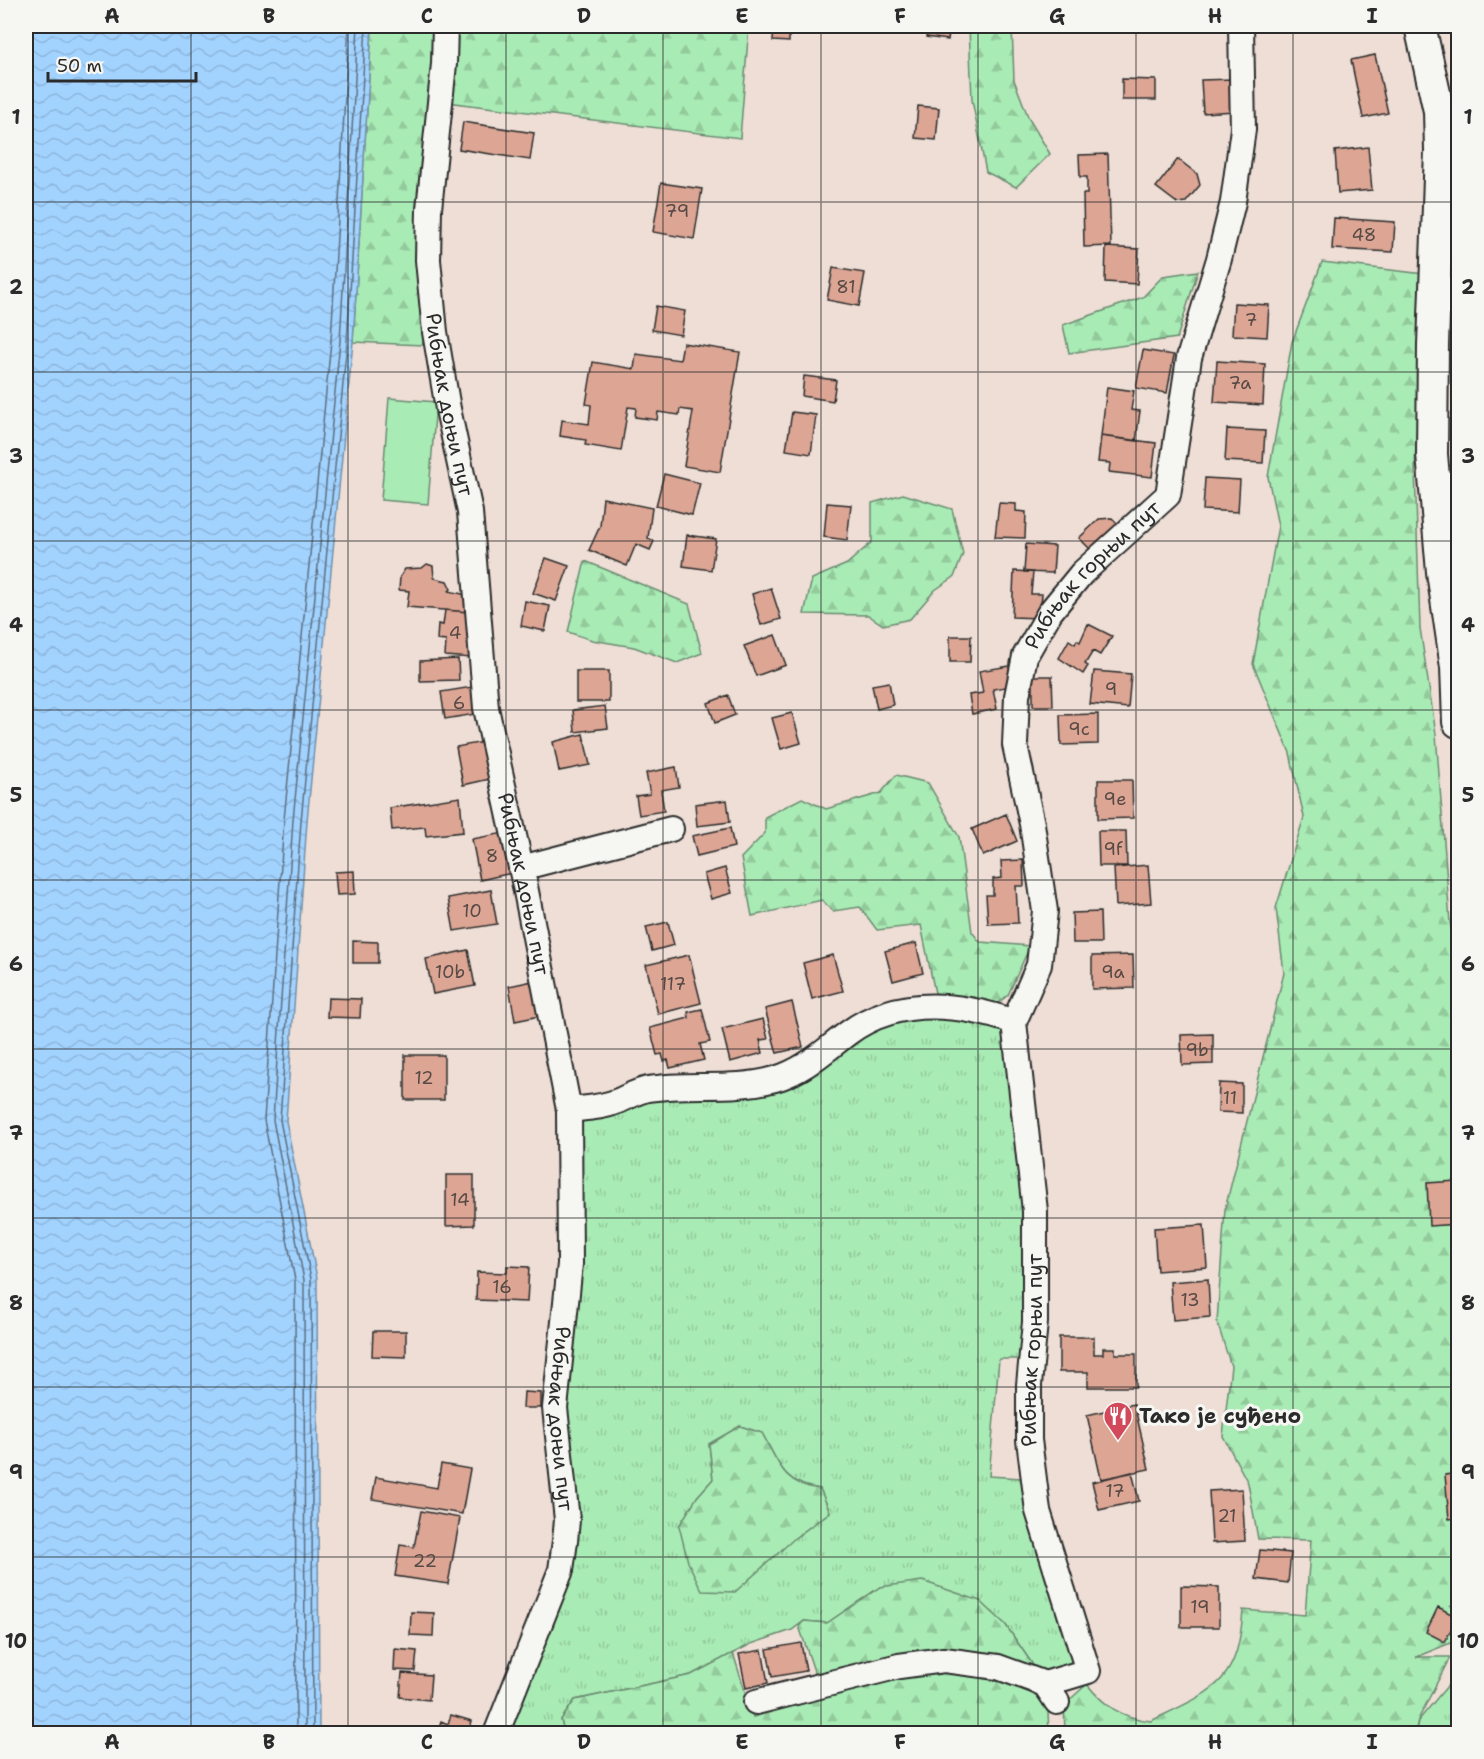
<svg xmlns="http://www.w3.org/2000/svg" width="1484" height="1759" viewBox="0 0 1484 1759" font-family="'Shantell Sans',sans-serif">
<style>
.grass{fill:url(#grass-tufts);stroke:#6a8b70;stroke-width:1.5;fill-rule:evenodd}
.forest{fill:url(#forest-firs);stroke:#6a8b70;stroke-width:1.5}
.pitch{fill:#a9ebb5;stroke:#6a8b70;stroke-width:1.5}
.water{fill:url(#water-waves);stroke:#7290aa;stroke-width:1.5}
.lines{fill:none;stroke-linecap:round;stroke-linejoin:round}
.shore{stroke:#5b6e80;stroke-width:1.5}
.building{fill:#dca594;stroke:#2b2b2b;stroke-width:1.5}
.minor-casing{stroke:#2b2b2b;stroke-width:28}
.major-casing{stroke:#2b2b2b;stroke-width:34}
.minor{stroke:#f6f6f2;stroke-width:24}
.major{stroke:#f6f6f2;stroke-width:30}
.grid{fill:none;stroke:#2b2b2b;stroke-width:1.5;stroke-opacity:0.55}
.labels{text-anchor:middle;stroke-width:6;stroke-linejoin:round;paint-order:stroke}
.number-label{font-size:18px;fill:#574a45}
.street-label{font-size:21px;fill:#2b2b2b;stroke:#f6f6f2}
.poi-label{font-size:21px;font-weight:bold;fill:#2b2b2b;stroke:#f6f6f2;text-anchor:start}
.neatline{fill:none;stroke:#2b2b2b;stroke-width:2}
.grid-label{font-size:20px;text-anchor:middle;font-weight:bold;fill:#2b2b2b}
</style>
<defs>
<pattern id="grass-tufts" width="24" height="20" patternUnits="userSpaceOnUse" patternTransform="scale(1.5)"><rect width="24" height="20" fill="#a9ebb5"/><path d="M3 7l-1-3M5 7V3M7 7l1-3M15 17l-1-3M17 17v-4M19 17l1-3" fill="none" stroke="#92ca9c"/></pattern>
<pattern id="forest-firs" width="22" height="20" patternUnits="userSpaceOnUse" patternTransform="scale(1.5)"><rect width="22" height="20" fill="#a9ebb5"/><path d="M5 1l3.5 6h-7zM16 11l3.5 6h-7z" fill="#92ca9c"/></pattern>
<pattern id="water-waves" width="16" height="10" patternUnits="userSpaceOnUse" patternTransform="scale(1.5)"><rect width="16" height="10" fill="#a2d3ff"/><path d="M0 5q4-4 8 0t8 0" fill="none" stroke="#8cb5db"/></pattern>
</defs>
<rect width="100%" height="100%" fill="#eeded6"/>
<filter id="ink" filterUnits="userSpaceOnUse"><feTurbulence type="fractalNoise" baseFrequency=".0167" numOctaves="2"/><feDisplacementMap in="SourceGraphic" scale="12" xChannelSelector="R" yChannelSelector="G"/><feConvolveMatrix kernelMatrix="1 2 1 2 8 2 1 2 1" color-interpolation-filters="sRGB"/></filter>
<g filter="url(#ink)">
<path class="grass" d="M925,1014L1007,1028L1027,1206L1025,1359H999L989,1476L1021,1478L1046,1579L1077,1659L1076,1666L1039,1674L1005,1624L880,1587L827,1623L804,1621L792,1630L751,1644L691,1675L575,1700L561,1720L565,1733L503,1734L553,1608L579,1121C608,1119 621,1105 644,1101C693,1091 747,1106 794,1086C826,1072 848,1039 880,1025C894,1019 911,1017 925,1014ZM740,1426L762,1433C778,1462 783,1485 820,1489L830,1512L796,1537L697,1497L713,1479L709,1444Z
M1458,1673V1733L1415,1734L1418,1721Z"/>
<path class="forest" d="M372,26H434L433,64L417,236L423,345L353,342Z
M451,26H749L740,138L446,102Z
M969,26H1012L1014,80L1029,119L1050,154L1016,187L986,172L972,100Z
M1322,262L1424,274L1415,467L1420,628L1436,734L1450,922L1458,974V1608L1450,1605L1458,1612V1640L1416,1657H1450L1418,1720L1415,1733H1065L1064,1705L1087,1684C1104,1706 1122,1718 1151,1721C1214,1690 1238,1685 1243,1610L1305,1615L1311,1540L1258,1539L1248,1483L1223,1436L1231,1366L1217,1322L1225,1209L1284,973L1276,908L1304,817L1290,753L1253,664L1278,526L1268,477L1292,342Z
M1198,271L1177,338L1069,353L1063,325L1143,297L1163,276Z
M903,494L952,509L963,554L954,577L935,590L910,619L883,625L868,615L804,614L812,579L847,564L872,542V503Z
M585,561L689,604L702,653L677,663L634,647L592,640L568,632Z
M896,775L928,783L959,837L972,932L980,942L1030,946L1008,995L998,1003L935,993L921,925L877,930L860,907L833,911L822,900L752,916L741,858L765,833V817L802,798L826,809L881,793Z
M740,1426L762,1433C778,1462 783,1485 820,1489L830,1512L796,1537L735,1592L702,1591L688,1562L679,1526L697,1497L713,1479L709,1444Z
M922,1581L980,1601L1005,1624L1039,1674L906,1653L815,1674L799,1626L804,1621L827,1623L880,1587Z
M733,1653L753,1717L899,1678L946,1671L1015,1685L1038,1697L1048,1712L1049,1733L565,1734L561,1720L575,1700L691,1675Z"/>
<path class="pitch" d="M389,398L436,402L428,504L381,500Z"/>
<path class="water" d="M26,26H372L353,342L307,821L286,1121L317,1278L319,1733H26Z"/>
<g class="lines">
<path class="shore" d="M296,1734L295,1280L264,1120L284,820L331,341L349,26
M305,1734L304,1280L273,1120L293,820L340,341L358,26
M313,1734L311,1279L280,1120L301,821L347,342L366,26"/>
</g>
<path class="building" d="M774,26H789V42L773,41Z
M914,26H950L948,40L926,37L927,32L914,30Z
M1375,55L1388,113L1363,118L1351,60Z
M1122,79L1156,80V100H1122Z
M1233,79L1235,111L1203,113L1201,80Z
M918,106L939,108L936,140L915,138Z
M463,122L534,133L530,160L459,149Z
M1368,147L1372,190L1338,193L1335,151Z
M1108,154L1111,246L1084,247L1083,194H1087V177H1080L1079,155Z
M1178,159L1197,174L1200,185L1186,202L1177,203L1156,187Z
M661,183L702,189L694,239L653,232Z
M1334,218L1395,222L1393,252L1332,249Z
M1106,247L1139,249L1137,284L1105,282Z
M833,268L865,273L859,306L827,300Z
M1234,303L1269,305L1267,337L1232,335Z
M656,306L685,311L681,335L652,330Z
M683,343L740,352L720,472L684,466L693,411L680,409L679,415L658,412L657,420L635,417L636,408L628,407L621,451L585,445L586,440L560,436L562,420L589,424L591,405L586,404L593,362L634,369L636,354L680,360Z
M1143,350L1174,355L1167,393L1136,388Z
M1217,361L1265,364L1263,405L1214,402Z
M804,376L836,380L833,401L802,396Z
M1107,387L1134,391L1131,410L1140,411L1136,441L1101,436Z
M792,412L816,415L811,454L786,450Z
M1227,429L1265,431L1263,463L1225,461Z
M1101,436L1156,443L1152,477L1109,472L1110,463L1098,462Z
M664,474L700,483L692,515L656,506Z
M1205,478L1240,480L1238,512L1203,510Z
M603,498L652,508L648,538L654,541L650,550L636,544L627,566L589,550L600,526Z
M827,503L851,505L847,540L824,537Z
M999,503L1016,504V511L1026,512L1025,538L995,537Z
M1112,518L1118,524L1091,550L1079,538L1099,519Z
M687,535L716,539L711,570L683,566Z
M1026,544L1055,546L1053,573L1024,572Z
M546,558L569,566L556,601L533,593Z
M427,564L433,566L434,578L447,581L451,589L449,591L467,595L468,612L407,607L409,591L399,590L400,577L405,569L422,568Z
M1014,571L1033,572L1031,594H1042L1040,618L1012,617Z
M771,588L781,619L761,625L752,594Z
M525,601L550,606L545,631L521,626Z
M445,610L468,612L467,625H474L472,658L445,656L446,641L437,640L438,624L443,625Z
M1088,624L1112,636L1100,655L1093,651L1085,664L1088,666L1083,674L1059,658L1069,640L1075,644L1077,640L1080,642Z
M775,635L786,665L756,676L744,646Z
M950,636H971L970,662H950Z
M458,659L459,680L420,681V661Z
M1009,666L1012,686L993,689L997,709L972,714L969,695L983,693L979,671Z
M576,671H609V702H576Z
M1094,671L1131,674L1128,708L1090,704Z
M1033,676H1052L1053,706H1033Z
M889,682L893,705L877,709L872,685Z
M472,687L476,714L445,719L441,692Z
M728,695L735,715L715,723L708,703Z
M605,706L608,728L575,732L573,710Z
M792,713L801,743L781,749L772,718Z
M1098,714V744L1061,745L1060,715Z
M583,734L590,765L559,771L553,742Z
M483,742L490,779L463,785L456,747Z
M676,767L679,787L661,790L664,811L639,815L636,796L650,794L646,773Z
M1098,780H1132L1133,818L1098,819Z
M460,797L463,832L426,836L425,827L392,830L390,808Z
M727,800L730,822L697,826L695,804Z
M1006,814L1017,841L983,856L972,829Z
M730,828L734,847L697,856L692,836Z
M1098,831H1126L1127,866H1099Z
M504,833L512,873L480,880L472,839Z
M1023,860L1024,886H1016L1018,923L988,924L986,895H993V879L1002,878L1001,861Z
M1148,865L1151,903L1116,906L1114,868Z
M725,868L732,893L711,899L704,874Z
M354,871L355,894L337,895L335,872Z
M491,890L497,924L454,931L448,898Z
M1100,912L1101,943H1073L1072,913Z
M668,922L674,945L652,951L646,927Z
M353,941L378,942V963H353Z
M916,943L923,973L893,981L885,951Z
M468,950L475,986L433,994L426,959Z
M689,955L701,1003L658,1014L646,965Z
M833,955L843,991L812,999L803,963Z
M1133,955L1134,988L1092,989V956Z
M533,981L540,1016L515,1021L509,986Z
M328,998L361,999L360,1018L327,1017Z
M792,1002L803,1047L777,1053L765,1009Z
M702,1009L710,1042L700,1044L704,1060L670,1068L668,1060L664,1061L662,1054L657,1055L650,1028L689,1018L688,1012Z
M763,1019L768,1039L760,1040L763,1053L730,1062L722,1029Z
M1213,1034V1064L1182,1065L1181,1035Z
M405,1055H444V1100H405Z
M1219,1083L1242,1084V1113L1218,1112Z
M446,1175H474V1225L446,1226Z
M1457,1181L1458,1224L1429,1226L1427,1183Z
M1204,1225L1207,1267L1157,1271L1154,1228Z
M507,1266L529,1267L527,1302L476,1300L477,1272L507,1273Z
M1208,1279L1210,1317L1173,1320L1170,1282Z
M373,1331H406V1357L372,1356Z
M1059,1337H1094V1354H1103V1348H1115V1354H1136V1387H1088V1372H1059Z
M524,1392L541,1393V1408H523Z
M1134,1404L1149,1469L1101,1479L1087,1415Z
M441,1464L470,1469L462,1514L372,1499L376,1477L437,1488Z
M1132,1472L1139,1501L1099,1510L1092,1482Z
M1458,1473V1518L1449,1519L1445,1475Z
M1242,1489L1245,1541L1212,1543L1209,1491Z
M421,1511L460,1518L448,1584L395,1576L400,1545L414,1547Z
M1260,1550L1291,1553L1288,1583L1256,1579Z
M1181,1586L1219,1587V1627H1181Z
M1438,1607L1457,1617L1445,1642L1426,1632Z
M411,1612L434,1613L433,1636L410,1635Z
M801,1643L806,1671L772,1677L767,1649Z
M395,1649L417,1651L415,1671L394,1670Z
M762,1650L768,1683L746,1688L739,1654Z
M402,1673L431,1675L429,1700L400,1697Z
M451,1715L472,1721L468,1734H437L441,1721L448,1724Z"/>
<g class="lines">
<g class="minor-casing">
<g id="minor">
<path id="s1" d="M445,26L444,64L429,209L428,260L435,332L448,409L470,512L486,708L524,881L569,1110L570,1264L555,1408L567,1520L565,1541L561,1570L496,1734"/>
<path d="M1433,484H1458"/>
<path d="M521,868L671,829"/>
<path d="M569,1110C586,1108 602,1108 618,1101C628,1097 637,1091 648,1089C690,1082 733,1091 775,1079C805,1070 824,1051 848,1033C898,996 959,1003 1014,1022"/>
<path id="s2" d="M1045,1684L1088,1671L1038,1511L1029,1440V1385L1035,1322V1211L1014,1022L1039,965L1045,911L1032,824L1015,745L1017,696L1025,656L1050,612L1082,573L1168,495L1189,358L1219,259L1233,202L1243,129L1241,26"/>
<path d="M756,1702L899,1666L944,1660L998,1667L1045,1684L1057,1702"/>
</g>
</g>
<g class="major-casing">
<path id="major" d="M1420,26L1439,111L1440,150L1433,345L1432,454L1442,572L1456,667L1458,722"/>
</g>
<use href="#minor" class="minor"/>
<use href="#major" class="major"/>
</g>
</g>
<path class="grid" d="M191,26V1734M348,26V1734M506,26V1734M663,26V1734M821,26V1734M978,26V1734M1136,26V1734M1293,26V1734M26,202H1458M26,372H1458M26,541H1458M26,710H1458M26,880H1458M26,1049H1458M26,1218H1458M26,1387H1458M26,1557H1458"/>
<defs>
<g id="restaurant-pin" transform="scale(1.5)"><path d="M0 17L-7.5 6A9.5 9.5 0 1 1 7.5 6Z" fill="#d1495b" stroke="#f6f6f2"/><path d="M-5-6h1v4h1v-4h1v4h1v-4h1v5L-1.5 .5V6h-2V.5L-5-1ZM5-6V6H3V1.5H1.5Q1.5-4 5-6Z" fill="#fff"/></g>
</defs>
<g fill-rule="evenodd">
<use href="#restaurant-pin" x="1118" y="1416"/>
</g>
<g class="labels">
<g class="number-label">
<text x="677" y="217">79</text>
<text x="1364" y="241">48</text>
<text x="846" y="293">81</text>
<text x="1251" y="326">7</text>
<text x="1240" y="389">7a</text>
<text x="455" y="639">4</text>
<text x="1111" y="695">9</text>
<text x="459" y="709">6</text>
<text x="1079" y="735">9c</text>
<text x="1115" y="805">9e</text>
<text x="1113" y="855">9f</text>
<text x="492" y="862">8</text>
<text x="472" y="917">10</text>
<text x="450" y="978">10b</text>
<text x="1113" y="978">9a</text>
<text x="673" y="990">117</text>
<text x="1197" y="1056">9b</text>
<text x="424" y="1084">12</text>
<text x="1230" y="1104">11</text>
<text x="460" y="1206">14</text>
<text x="502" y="1293">16</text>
<text x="1190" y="1306">13</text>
<text x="1115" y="1497">17</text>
<text x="1227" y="1522">21</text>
<text x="425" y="1567">22</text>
<text x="1200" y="1613">19</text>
</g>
<g class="street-label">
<text dy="7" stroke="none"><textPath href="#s1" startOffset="381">Рибњак доњи пут</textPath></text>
<text dy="7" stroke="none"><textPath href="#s2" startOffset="1185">Рибњак горњи пут</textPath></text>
<text dy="7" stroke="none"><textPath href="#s1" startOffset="867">Рибњак доњи пут</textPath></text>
<text dy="7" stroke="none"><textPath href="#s2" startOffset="374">Рибњак горњи пут</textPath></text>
<text dy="7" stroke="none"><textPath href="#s1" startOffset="1407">Рибњак доњи пут</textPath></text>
</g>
<g class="poi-label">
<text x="1139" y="1423">Тако је суђено</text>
</g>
</g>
<rect width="1484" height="1759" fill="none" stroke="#f6f6f2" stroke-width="66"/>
<path d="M48 72v9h148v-9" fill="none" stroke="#2b2b2b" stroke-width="3"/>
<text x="57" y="72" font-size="18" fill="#2b2b2b" stroke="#f6f6f2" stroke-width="4.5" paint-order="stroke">50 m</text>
<rect x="33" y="33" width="1418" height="1693" class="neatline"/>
<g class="grid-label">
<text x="112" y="23">A</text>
<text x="269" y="23">B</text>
<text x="427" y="23">C</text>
<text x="584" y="23">D</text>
<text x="742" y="23">E</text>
<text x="900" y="23">F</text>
<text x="1057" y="23">G</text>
<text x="1215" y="23">H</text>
<text x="1372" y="23">I</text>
<text x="16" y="124">1</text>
<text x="1468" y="124">1</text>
<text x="16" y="294">2</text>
<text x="1468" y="294">2</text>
<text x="16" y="463">3</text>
<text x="1468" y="463">3</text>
<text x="16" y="632">4</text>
<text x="1468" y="632">4</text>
<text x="16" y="802">5</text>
<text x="1468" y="802">5</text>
<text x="16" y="971">6</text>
<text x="1468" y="971">6</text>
<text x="16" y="1140">7</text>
<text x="1468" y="1140">7</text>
<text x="16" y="1310">8</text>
<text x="1468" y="1310">8</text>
<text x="16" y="1479">9</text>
<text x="1468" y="1479">9</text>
<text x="16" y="1648">10</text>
<text x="1468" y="1648">10</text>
<text x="112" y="1749">A</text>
<text x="269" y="1749">B</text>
<text x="427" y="1749">C</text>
<text x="584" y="1749">D</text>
<text x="742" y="1749">E</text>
<text x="900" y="1749">F</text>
<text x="1057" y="1749">G</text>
<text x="1215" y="1749">H</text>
<text x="1372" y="1749">I</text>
</g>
</svg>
